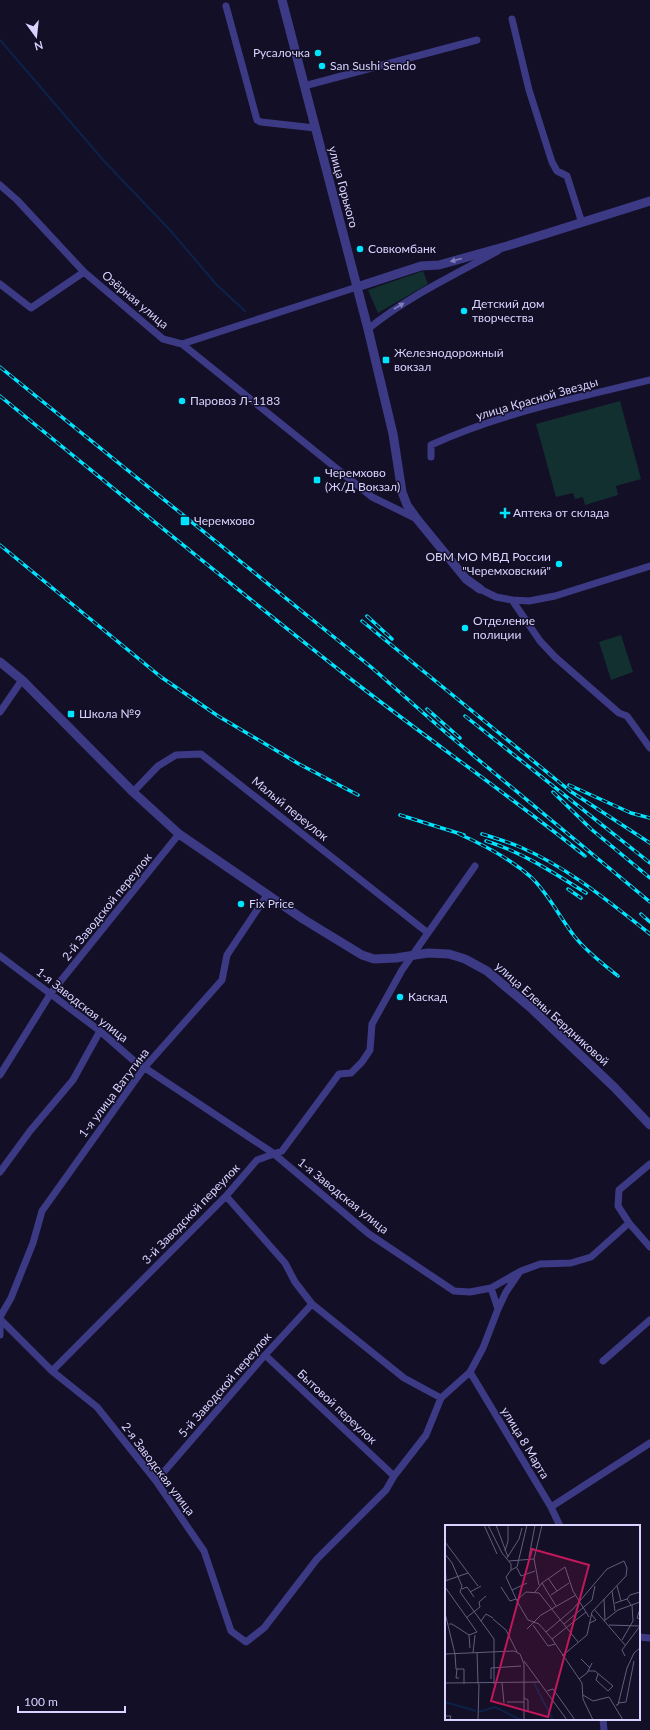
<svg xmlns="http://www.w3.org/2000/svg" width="650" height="1730" viewBox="0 0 650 1730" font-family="Lato,sans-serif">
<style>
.green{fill:#12302f}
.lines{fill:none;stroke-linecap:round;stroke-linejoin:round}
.stream{stroke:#0c2248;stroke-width:2}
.minor{stroke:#3d3a85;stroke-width:7}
.tertiary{stroke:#3d3a85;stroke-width:9}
.rail-casing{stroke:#00e5ff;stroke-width:3.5}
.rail{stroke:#130f26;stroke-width:2;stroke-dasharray:6;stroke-linecap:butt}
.oneway{fill:#837fbc}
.poi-dot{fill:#00e5ff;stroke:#130f26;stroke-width:1.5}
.labels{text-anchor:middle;stroke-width:3;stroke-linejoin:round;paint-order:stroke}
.poi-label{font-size:12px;fill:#d9d4ff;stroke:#130f26;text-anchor:start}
.street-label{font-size:12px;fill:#d9d4ff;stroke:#130f26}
.inset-river{fill:none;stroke:#0c2248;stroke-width:2}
.inset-road{fill:none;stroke:#625e7d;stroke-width:1}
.view{fill:#c2185b;fill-opacity:0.15;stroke:#c2185b;stroke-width:2}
.inset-edge{fill:none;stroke:#d9d4ff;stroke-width:2}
</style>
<rect width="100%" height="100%" fill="#130f26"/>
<path class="green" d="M423,271L428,284L378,313L368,290Z
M620,401L641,479L616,486L618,495L585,505L583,497L575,499L573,493L556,497L536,424Z
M621,635L633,672L611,680L599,642Z"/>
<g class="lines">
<path class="stream" d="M0,40L104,161L169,229L216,284L245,311"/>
<path class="minor" d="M226,6L257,120L261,122L315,128
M512,19L529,90L552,162L557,171L567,176L582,223
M304,86L477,40
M0,185L17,200L84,272L163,339L182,344L357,287
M0,284L31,308L84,272
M368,329C407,297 454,275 498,251
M182,344L372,497L417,519
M431,457V445C500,413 577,398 650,380
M480,589L496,597L512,600L529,601L555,596L650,566
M512,600L540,641L555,657L619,713L627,716L650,748
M0,712L22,680
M133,792L158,766L176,755L201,754L428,933
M0,956L100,1031L133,1060L273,1153L369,1234L454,1291L470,1292L491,1288L521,1271L540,1264L571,1263L591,1257L629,1223L618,1206L619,1190L650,1164
M0,1075L51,993L179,834
M0,1172L30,1131L73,1080L100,1031
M226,1196L285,1263L295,1282L312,1304L404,1378L441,1398L470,1372L483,1348L498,1309L491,1288
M629,1223L650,1247
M498,1309L506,1292L519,1273
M0,1317L11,1298L33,1243L42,1211L144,1068L222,980L227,955L267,895
M0,1319L52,1371L97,1407L156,1481L204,1551L231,1631L246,1642L264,1628L317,1559L386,1490L394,1476L426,1435L441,1398
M0,1327V1335
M265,1355L394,1476
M603,1361L650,1320
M52,1371L226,1196L257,1160L282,1151L339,1074L351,1073L362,1062L370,1050L372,1024L402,970L475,866
M470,1372L551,1507L560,1526
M156,1481L265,1355L312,1304
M551,1507L650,1443
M639,1637L650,1638
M603,1719L604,1730"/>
<path class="tertiary" d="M282,0L368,329L393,434L402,492L407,505L417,519L466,579L480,589
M357,287L421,266L439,265L507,246L650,201
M0,662L22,680L133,792L179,834L303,919L362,955L374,959L396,958L428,953L449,954L465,959L487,971L531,1008L614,1087L650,1125"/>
<g class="rail-casing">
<path id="rail" d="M0,367L371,667L445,732L650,902
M0,396C117,491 233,587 352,680C429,740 509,795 585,856
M0,545L161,677L218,716L299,764L358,795
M367,616L392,639
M362,621L570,791L650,843
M427,709L460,738
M465,716L650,863
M569,785L631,813L650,818
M553,792L591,829L650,878
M400,815L464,835
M459,834C484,845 512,860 532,878C550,896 560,918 575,937C587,952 603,964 618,976
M482,834C495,838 508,842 520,847C569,868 609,902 650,934
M486,841C522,852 554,873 586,893
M568,889L581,898
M641,914L650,922"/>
</g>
<use href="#rail" class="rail"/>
</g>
<defs><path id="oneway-solid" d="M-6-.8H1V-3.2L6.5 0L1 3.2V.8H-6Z"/></defs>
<g class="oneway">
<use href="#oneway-solid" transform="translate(456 260) rotate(165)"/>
<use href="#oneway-solid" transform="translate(399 306) rotate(-31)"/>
</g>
<g class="poi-dot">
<circle cx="318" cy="53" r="4"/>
<circle cx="322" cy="66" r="4"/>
<circle cx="360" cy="249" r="4"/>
<circle cx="464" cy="311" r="4"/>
<rect x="382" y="356" width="8" height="8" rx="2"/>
<circle cx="182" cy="401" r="4"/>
<rect x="313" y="476" width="8" height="8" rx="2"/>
<path d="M503 507h4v4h4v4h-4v4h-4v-4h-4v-4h4z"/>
<rect x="180" y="516" width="10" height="10" rx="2"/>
<circle cx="559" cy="564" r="4"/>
<circle cx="465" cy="628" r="4"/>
<rect x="67" y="710" width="8" height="8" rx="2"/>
<circle cx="241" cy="904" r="4"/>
<circle cx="400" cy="997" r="4"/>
</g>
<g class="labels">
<g class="poi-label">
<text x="310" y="57" text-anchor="end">Русалочка</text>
<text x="330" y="70">San Sushi Sendo</text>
<text x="368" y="253">Совкомбанк</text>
<text x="472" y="308">Детский дом<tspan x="472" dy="14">творчества</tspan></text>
<text x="394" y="357">Железнодорожный<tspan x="394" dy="14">вокзал</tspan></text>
<text x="190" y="405">Паровоз Л-1183</text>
<text x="325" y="477">Черемхово<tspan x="325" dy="14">(Ж/Д Вокзал)</tspan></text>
<text x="513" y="517">Аптека от склада</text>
<text x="194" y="525">Черемхово</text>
<text x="551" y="561" text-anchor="end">ОВМ МО МВД России<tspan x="551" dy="14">"Черемховский"</tspan></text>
<text x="473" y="625">Отделение<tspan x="473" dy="14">полиции</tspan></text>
<text x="79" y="718">Школа №9</text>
<text x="249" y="908">Fix Price</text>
<text x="408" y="1001">Каскад</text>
</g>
<g class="street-label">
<text transform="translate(343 187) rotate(75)" y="4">улица Горького</text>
<text transform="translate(135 300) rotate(40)" y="4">Озёрная улица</text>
<text transform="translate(537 399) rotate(-16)" y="4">улица Красной Звезды</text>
<text transform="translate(290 809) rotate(39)" y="4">Малый переулок</text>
<text transform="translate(107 907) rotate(-51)" y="4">2-й Заводской переулок</text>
<text transform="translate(82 1005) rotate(38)" y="4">1-я Заводская улица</text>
<text transform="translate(552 1014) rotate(42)" y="4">улица Елены Бердниковой</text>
<text transform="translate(114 1093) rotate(-53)" y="4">1-я улица Ватутина</text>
<text transform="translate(343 1196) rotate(39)" y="4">1-я Заводская улица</text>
<text transform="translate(191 1214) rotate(-46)" y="4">3-й Заводской переулок</text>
<text transform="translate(225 1385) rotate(-49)" y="4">5-й Заводской переулок</text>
<text transform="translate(337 1407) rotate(43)" y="4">Бытовой переулок</text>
<text transform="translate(525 1443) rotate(59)" y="4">улица 8 Марта</text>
<text transform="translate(158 1469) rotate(53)" y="4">2-я Заводская улица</text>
</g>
</g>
<g transform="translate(445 1525)">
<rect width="195" height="195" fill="#130f26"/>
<path class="inset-river" d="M89,158L108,195M0,177L31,186M33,187L50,182L76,195"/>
<path class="inset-road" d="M39,0L52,29M43,0L57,28L66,39V45L61,52L73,78L83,95L94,99L107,114L137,158L138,174L148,195M51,0L63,32M0,17L33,61M60,26L63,16V0M0,29L7,38L17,61L15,67L49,114V159M84,32L90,0M62,33L74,14L77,3M64,36L89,34M0,38L1,55M72,43L76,51L90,46M66,45L72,42L82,0M103,53L112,66M0,56L23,48M97,58L120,42L128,66L144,92M94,60L89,34L97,0M172,61L176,76M0,62L32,107L24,110L25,123M56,62L65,76L71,74M17,64L22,62L29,72M67,65L82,58M167,66L170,86M25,67L36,61M90,67L97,58L111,81M106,70L124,58M159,74L160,95M182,74L185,70L195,67M72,75L81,67L94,68L133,117M170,78L182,74L186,80M149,84L180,120M195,84L192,93L195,94M0,88L10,129L11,144H19V159M21,93L35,82L34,77L41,71M48,94L61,105L72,127M36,96L41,89L48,93M159,96L173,85L195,77M145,98L151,95L146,89M4,99H7L24,110M119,99L147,75L150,61M88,100L103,121L110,119M164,100L195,101M82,104L96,90L131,70M101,107L128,84L162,44L179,36L182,43L181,51L147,87L142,110L117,131M107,114L141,87M177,115L188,96L187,80M32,127L33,159M28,128L30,110M0,129L69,126L75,129L79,139V195M180,131L177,125L195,101M136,134L145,143M79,136L122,195M12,144L11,153H14M143,146H150L168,161L163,166L151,155L153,149M46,154V143L76,141M134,154L142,148L147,138M0,158L95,157M57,158L59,178M102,166L108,164L130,195M138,170L148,176L164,172L178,195M79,173L83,175V186M62,177H79M173,178L181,177L189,136M171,180H173L182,143L189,128L195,123M0,191H6L5,194L9,195M33,195L34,159"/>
<path class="view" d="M87,24L144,40L103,192L46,176Z"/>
<rect width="195" height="195" class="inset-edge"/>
</g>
<g transform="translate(36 36) rotate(165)" stroke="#130f26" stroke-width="3" paint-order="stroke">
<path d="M0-3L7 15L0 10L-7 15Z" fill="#d9d4ff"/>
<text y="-6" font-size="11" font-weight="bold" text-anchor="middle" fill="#d9d4ff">N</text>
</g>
<path d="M18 1706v6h107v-6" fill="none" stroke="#d9d4ff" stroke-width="2"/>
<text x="24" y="1706" font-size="12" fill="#d9d4ff" stroke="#130f26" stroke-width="3" paint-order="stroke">100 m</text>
</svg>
